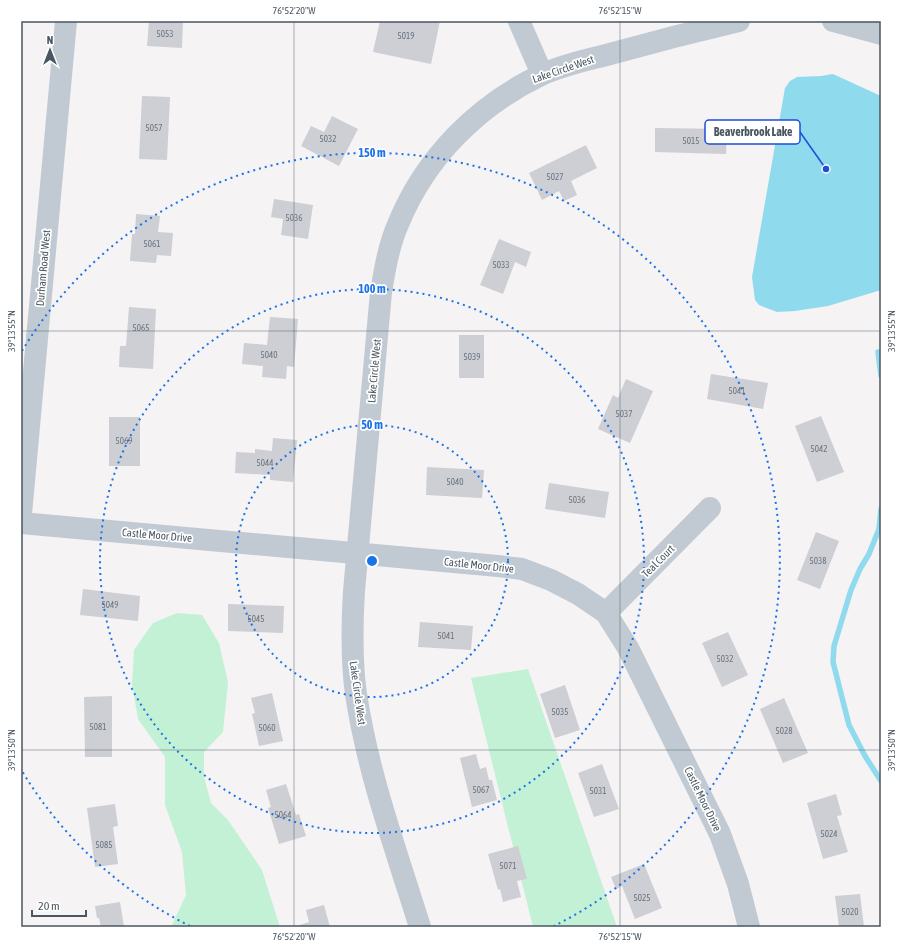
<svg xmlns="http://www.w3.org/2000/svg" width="902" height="948" viewBox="0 0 902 948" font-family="'Asap Condensed',sans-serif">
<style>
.green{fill:#c3f1d5}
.water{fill:#90daee}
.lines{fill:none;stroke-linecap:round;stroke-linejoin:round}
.stream{stroke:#90daee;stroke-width:5.5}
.building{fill:#cdcfd5}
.minor{stroke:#c1cad2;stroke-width:22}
.ticks{fill:none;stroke:#4a5661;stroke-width:1;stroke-opacity:0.45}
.ring{fill:none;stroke:#1a73e8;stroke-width:2;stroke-dasharray:2 4}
.labels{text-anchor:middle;stroke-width:3.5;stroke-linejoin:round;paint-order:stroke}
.number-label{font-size:9px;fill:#6b747e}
.street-label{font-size:11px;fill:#4a5661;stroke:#fff}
.centre{fill:#1a73e8;stroke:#fff;stroke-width:2}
.ring-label{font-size:12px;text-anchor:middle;font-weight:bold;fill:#1a73e8;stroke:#fff;stroke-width:3.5;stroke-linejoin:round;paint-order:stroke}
.leader{fill:none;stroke:#1d4ed8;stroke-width:1.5}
.callout-dot{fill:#1d4ed8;stroke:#fff;stroke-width:1.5}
.callout{fill:#fff;stroke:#1d4ed8;stroke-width:1.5}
.callout-label{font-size:12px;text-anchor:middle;font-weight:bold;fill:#4a5661}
.neatline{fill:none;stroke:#4a5661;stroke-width:1.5}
.ticks-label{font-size:10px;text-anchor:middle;fill:#4a5661}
</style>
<rect width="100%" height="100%" fill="#f5f3f3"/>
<path class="green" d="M177,613L202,615L219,643L228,682L223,732L204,752V777L211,803L228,820L262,870L280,927H171L186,895L182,852L165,805V757L138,719L132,684L134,650L153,623Z
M528,669L617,927H533L471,678Z"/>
<path class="water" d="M833,74L881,96V290L828,306L795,311L777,312L759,305L755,300L752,277L785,88L790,81L797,77L821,76Z"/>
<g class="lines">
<path class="stream" d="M878,352L881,376
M881,509L879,529L869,554L860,569L851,590L834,646L833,662L849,725L865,756L881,781"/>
</g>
<path class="building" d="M149,21H183L182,48L147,46Z
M380,21H440L431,64L373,52Z
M142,96L170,97L167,160L139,159Z
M332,116L358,129L339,166L301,146L311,126L324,132Z
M655,128L727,129L726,154L655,152Z
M586,145L597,168L571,181L577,195L564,201L559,191L542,200L529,173Z
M274,199L313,205L308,239L281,235L283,219L271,217Z
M136,214L160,216L158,232L173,233L171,256L157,255L156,263L130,261L132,234H135Z
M499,239L531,252L526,267L515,262L503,294L480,285Z
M129,307L156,309L153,369L119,367L120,346H126Z
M270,317L298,319L294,367L287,366L286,379L262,377L263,366L242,364L244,343L267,345Z
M459,335H484V378H459Z
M711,374L768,383L763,409L707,399Z
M626,379L653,391L630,443L598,429L613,395L618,398Z
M821,416L844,472L817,482L795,426Z
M109,417H140V466H109Z
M273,438L297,440L293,482L270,480V475L235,473L236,452L255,453V449L272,451Z
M427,467L484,470L482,498L426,495Z
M549,483L609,492L605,518L545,509Z
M816,532L839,541L820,589L797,580Z
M83,589L140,596L138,621L80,615Z
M228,604L284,606L283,633L228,631Z
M420,622L473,626L471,650L418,647Z
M728,632L748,675L722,687L702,643Z
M565,685L580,730L555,738L540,694Z
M272,693L283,741L259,746L252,714L255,713L251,698Z
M112,696V757H85L84,697Z
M784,698L808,753L783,763L760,709Z
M476,754L480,769L486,767L489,780H492L497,800L472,807L460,758Z
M602,764L619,809L594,817L578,773Z
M286,784L296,815L299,814L306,836L279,844L268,808L271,807L266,790Z
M836,794L842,815L837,816L848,852L823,859L807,803Z
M115,804L118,826L113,827L118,864L95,867L87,808Z
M518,846L527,879L517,881L521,897L503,902L500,889L498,890L488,854Z
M644,864L662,908L635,919L622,886L616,889L611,877Z
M860,894L864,927H839L835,896Z
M120,902L124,927H101L99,918H97L95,906Z
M324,905L330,927H300V925L309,922L306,910Z"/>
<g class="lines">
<path class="minor" d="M519,21L542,74
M833,21L881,34
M21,514L66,21
M21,523L498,566L522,569L551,580L578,594L606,613L628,648L720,834L738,884L749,927
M606,613L710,508
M420,927C396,850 368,774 356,694C351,659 352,625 354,591L381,292C385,268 389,244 399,222C426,157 478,105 541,75C562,65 587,60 610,54C653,42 696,31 739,21"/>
</g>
<path class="ticks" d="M294,21V927M620,21V927M21,331H881M21,750H881"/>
<g class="ring">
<circle cx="372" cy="561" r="136"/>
<circle cx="372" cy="561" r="272"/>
<path d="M190 926A408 408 0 0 1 22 771M22 351A408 408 0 1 1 554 926"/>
</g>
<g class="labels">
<g class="number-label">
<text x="165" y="37">5053</text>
<text x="406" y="39">5019</text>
<text x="154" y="131">5057</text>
<text x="328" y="142">5032</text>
<text x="691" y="144">5015</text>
<text x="555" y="180">5027</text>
<text x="294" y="221">5036</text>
<text x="152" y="247">5061</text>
<text x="501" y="268">5033</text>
<text x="141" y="331">5065</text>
<text x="269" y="358">5040</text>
<text x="472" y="360">5039</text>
<text x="737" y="394">5041</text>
<text x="624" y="417">5037</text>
<text x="124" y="444">5069</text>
<text x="819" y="452">5042</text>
<text x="265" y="466">5044</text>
<text x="455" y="485">5040</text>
<text x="577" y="503">5036</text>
<text x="818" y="564">5038</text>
<text x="110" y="608">5049</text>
<text x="256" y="622">5045</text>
<text x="446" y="639">5041</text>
<text x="725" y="662">5032</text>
<text x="560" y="715">5035</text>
<text x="98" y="730">5081</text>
<text x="267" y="731">5060</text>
<text x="784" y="734">5028</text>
<text x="481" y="793">5067</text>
<text x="598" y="794">5031</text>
<text x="283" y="818">5064</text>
<text x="829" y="837">5024</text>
<text x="104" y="848">5085</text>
<text x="508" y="869">5071</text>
<text x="642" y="901">5025</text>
<text x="850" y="915">5020</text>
</g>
<g class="street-label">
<text transform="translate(563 69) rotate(-19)" y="4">Lake Circle West</text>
<text transform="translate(43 268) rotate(-85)" y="4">Durham Road West</text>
<text transform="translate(374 371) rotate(-85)" y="4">Lake Circle West</text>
<text transform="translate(157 535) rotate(5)" y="4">Castle Moor Drive</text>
<text transform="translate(658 561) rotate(-45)" y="4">Teal Court</text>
<text transform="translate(479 565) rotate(6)" y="4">Castle Moor Drive</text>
<text transform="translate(358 693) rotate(82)" y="4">Lake Circle West</text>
<text transform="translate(703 799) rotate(64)" y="4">Castle Moor Drive</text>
</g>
</g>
<circle cx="372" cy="561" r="6" class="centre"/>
<g class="ring-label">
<text x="372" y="157">150 m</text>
<text x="372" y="293">100 m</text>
<text x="372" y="429">50 m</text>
</g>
<path class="leader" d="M826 169L800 132"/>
<circle class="callout-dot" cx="826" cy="169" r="4"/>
<rect class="callout" x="705" y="120" width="95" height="24" rx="4"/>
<g class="callout-label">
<text x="753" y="136">Beaverbrook Lake</text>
</g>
<rect width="902" height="948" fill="none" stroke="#ffffff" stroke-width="44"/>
<g transform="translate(50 50)" stroke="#ffffff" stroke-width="3" paint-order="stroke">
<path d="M0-3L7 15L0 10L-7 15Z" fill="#4a5661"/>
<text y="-6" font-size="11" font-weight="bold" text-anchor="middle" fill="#4a5661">N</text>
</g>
<path d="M32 910v6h54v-6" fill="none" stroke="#4a5661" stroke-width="2"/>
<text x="38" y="910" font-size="12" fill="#4a5661" stroke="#ffffff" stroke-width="3" paint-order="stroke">20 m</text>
<rect x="22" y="22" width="858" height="904" class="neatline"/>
<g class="ticks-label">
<text x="294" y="14">76°52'20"W</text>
<text x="620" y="14">76°52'15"W</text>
<text transform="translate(11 331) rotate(-90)" y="4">39°13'55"N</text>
<text transform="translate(891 331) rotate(-90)" y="4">39°13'55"N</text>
<text transform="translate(11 750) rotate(-90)" y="4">39°13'50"N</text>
<text transform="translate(891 750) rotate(-90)" y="4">39°13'50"N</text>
<text x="294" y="940">76°52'20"W</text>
<text x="620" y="940">76°52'15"W</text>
</g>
</svg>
